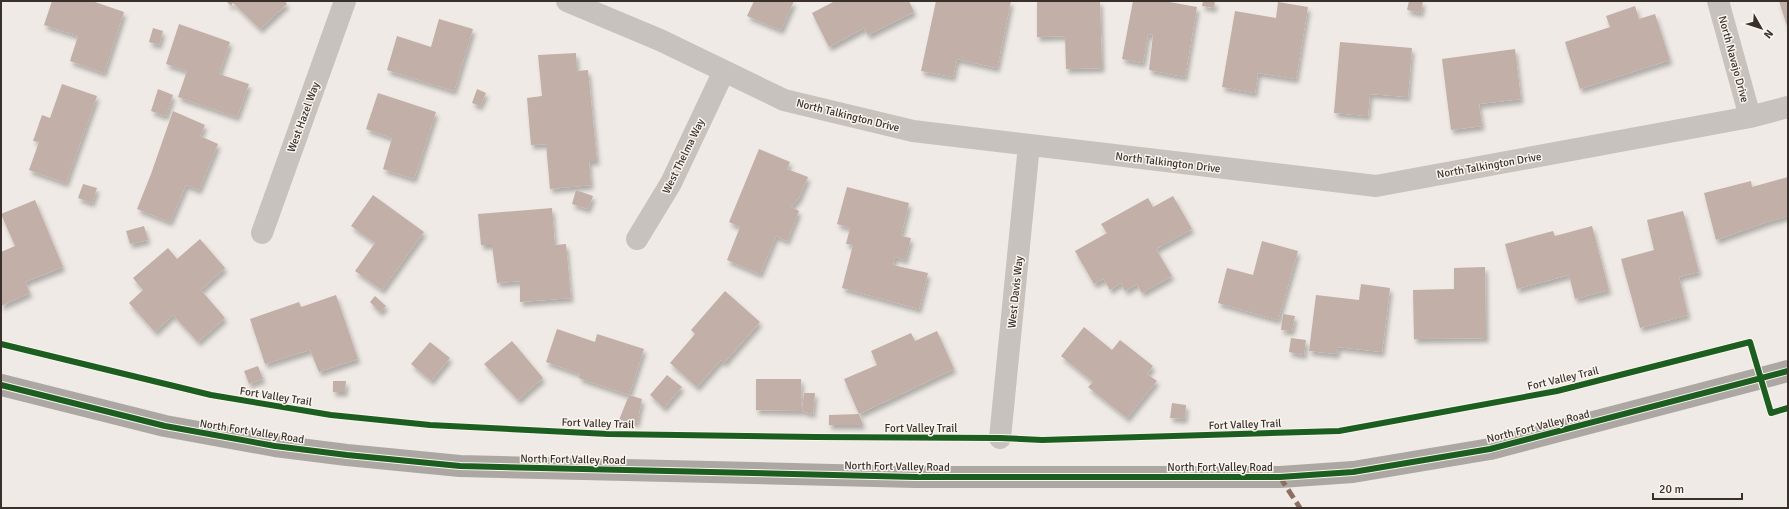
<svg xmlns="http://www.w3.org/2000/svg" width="1789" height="509" viewBox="0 0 1789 509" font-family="Signika,sans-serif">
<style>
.building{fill:#c2afa7;filter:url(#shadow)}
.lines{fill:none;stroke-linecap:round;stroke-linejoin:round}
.minor{stroke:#c8c2be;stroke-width:22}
.major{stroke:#ada7a3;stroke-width:22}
.quiet{stroke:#8d6e63;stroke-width:5;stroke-dasharray:10 5;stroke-linecap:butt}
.cycleway-casing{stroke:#faf4ee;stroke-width:8}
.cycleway{stroke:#1b5e20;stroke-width:6}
.labels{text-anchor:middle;stroke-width:3;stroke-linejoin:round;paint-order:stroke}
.street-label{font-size:11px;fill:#3a302b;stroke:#faf4ee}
</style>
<defs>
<filter id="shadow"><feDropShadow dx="2.5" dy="4.5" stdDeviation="2" flood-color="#0004"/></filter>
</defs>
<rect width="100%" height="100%" fill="#efeae5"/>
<path class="building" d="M52,1H92L124,12L104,73L70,61L78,36L44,25Z
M226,1H285L287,4L260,29L233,3L231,6Z
M754,1H794L781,30L747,16Z
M835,1H909L914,12L868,35L864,28L829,47L812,13Z
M936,1H1011L997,68L957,59L953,77L921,71Z
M1037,1H1100L1102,68L1066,69L1065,36L1037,37Z
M1133,1H1164L1197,7L1185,77L1149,70L1153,35L1148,34L1143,63L1122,59Z
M1203,1H1215L1214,8L1202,6Z
M1409,1H1423L1421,13L1407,10Z
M1779,1H1788V29Z
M1278,2L1308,7L1296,79L1258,73L1255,93L1222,87L1235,11L1276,18Z
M1635,6L1639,19L1655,14L1670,60L1580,89L1565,42L1610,27L1606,16Z
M439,19L473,29L454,91L387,70L397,36L431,47Z
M179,24L230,42L219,74L249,84L237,117L178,97L187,71L166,64Z
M153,28L163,31L159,45L149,42Z
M1340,42L1412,48L1408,97L1370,94L1368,116L1334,113Z
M1515,49L1521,99L1479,104L1482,126L1451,130L1442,59Z
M576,53L577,71L588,70L597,161H589L591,185L550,189L546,144L531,145L527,98L542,96L538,55Z
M62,84L97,96L66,183L29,170L39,142L33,141L42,115L50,118Z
M158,89L173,95L166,116L151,111Z
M477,89L486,93L480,106L472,103Z
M378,93L436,112L414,179L383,169L392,138L366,129Z
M173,111L205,125L200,136L218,144L199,190L186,185L170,222L137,209L151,174Z
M759,149L790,162L787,169L808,177L799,198L791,207L799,211L787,241L776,236L760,274L727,260L740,227L729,222Z
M1788,177V216L1767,222L1716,240L1704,193L1751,181L1752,187Z
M83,184L97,188L92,203L78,198Z
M847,187L909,203L901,236L911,238L905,260L895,257L893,265L928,273L919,309L842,288L853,245L846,244L850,228L837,224Z
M576,190L593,196L588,209L572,204Z
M373,195L424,232L382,290L355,271L375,243L351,226Z
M1173,196L1192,229L1156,249L1172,276L1142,293L1137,284L1125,291L1121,283L1110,290L1104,279L1094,284L1075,251L1107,233L1101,224L1148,198L1153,207Z
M35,200L63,267L25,282L30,293L1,306V252L15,246L1,214Z
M552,208L555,245L566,244L571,298L520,302V281L497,283L492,245H481L478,214Z
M1683,211L1699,272L1679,277L1688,315L1640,328L1621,259L1654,250L1647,220Z
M144,226L148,240L130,244L126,231Z
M1592,226L1609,290L1575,299L1569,275L1517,289L1505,244L1553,231L1555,236Z
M200,239L225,268L201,290L225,318L198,342L173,315L155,332L129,303L143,290L133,278L168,248L177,259Z
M1262,241L1298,251L1278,320L1218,303L1227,268L1253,275Z
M1485,267L1486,338L1414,339L1413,290L1454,289V268Z
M1361,284L1390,288L1382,352L1338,347L1337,354L1309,351L1316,295L1359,300Z
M725,291L760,322L724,363L721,360L697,387L670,363L695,334L691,330Z
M336,295L358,359L319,372L310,350L265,364L250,319L299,302L301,307Z
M375,296L386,306L380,312L370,302Z
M1283,314L1295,316L1292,331L1281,330Z
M1084,327L1112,350L1120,340L1153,366L1147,374L1157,381L1127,418L1088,387L1093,382L1061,356Z
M557,329L595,342L597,334L644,349L629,395L642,399L637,423L619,420L629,395L579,378L580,374L546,362Z
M937,331L954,369L859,414L844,379L877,365L871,351L911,333L915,341Z
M1291,338L1306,340L1304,355L1289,352Z
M512,341L543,378L518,400L484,364Z
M430,342L450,358L431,381L411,364Z
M258,366L263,379L249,384L244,371Z
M667,375L682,387L664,408L650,395Z
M756,379H801L802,411L756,410Z
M333,381H346L345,392H333Z
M804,393H815L813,414L802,411Z
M1172,403L1186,405L1185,419L1170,418Z
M859,414L863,425H829V415Z"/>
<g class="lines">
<path class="minor" d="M567,1L660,40L784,100L913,131L1376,186L1750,117L1788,107
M1718,1L1750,117
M262,233L345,1
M637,239L671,183L724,71
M1000,438L1029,145"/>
<path class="major" d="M1,385L165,426L275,446L347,455L460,466L915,477H1280L1353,472L1490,449L1788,371"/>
<path class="quiet" d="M1280,477L1300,508"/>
<g class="cycleway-casing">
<path id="cycleway" d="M1,344L211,395L331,415L430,425L608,434L815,437L1000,438L1042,440L1339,431L1557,391L1750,342L1771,413L1788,408
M1,385L165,426L275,446L347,455L460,466L915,477H1280L1353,472L1490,449L1788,371"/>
</g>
<use href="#cycleway" class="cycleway"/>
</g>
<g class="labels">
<g class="street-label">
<text transform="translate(1734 59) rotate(75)" y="4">North Navajo Drive</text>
<text transform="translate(848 115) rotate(14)" y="4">North Talkington Drive</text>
<text transform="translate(303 117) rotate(-70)" y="4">West Hazel Way</text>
<text transform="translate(683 156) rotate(-64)" y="4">West Thelma Way</text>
<text transform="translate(1168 162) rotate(7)" y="4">North Talkington Drive</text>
<text transform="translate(1489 165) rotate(-10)" y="4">North Talkington Drive</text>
<text transform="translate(1015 292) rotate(-84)" y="4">West Davis Way</text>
<text transform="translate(1563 378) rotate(-13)" y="4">Fort Valley Trail</text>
<text transform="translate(276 396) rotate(9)" y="4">Fort Valley Trail</text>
<text transform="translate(598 423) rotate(2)" y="4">Fort Valley Trail</text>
<text transform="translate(1245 424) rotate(-2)" y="4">Fort Valley Trail</text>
<text transform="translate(1538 426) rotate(-14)" y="4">North Fort Valley Road</text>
<text x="921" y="432">Fort Valley Trail</text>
<text transform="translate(252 431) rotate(9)" y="4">North Fort Valley Road</text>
<text transform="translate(573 459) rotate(1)" y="4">North Fort Valley Road</text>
<text transform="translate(897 466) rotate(1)" y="4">North Fort Valley Road</text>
<text x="1220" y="471">North Fort Valley Road</text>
</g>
</g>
<rect width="1789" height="509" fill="none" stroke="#3a302b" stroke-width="4"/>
<g transform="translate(1761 28) rotate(129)" stroke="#faf4ee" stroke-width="3" paint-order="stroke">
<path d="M0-3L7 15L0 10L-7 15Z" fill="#3a302b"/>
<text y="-6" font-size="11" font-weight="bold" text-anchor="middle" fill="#3a302b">N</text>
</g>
<path d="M1653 493v6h89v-6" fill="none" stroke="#3a302b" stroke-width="2"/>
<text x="1659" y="493" font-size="12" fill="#3a302b" stroke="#faf4ee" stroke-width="3" paint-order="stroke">20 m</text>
</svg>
